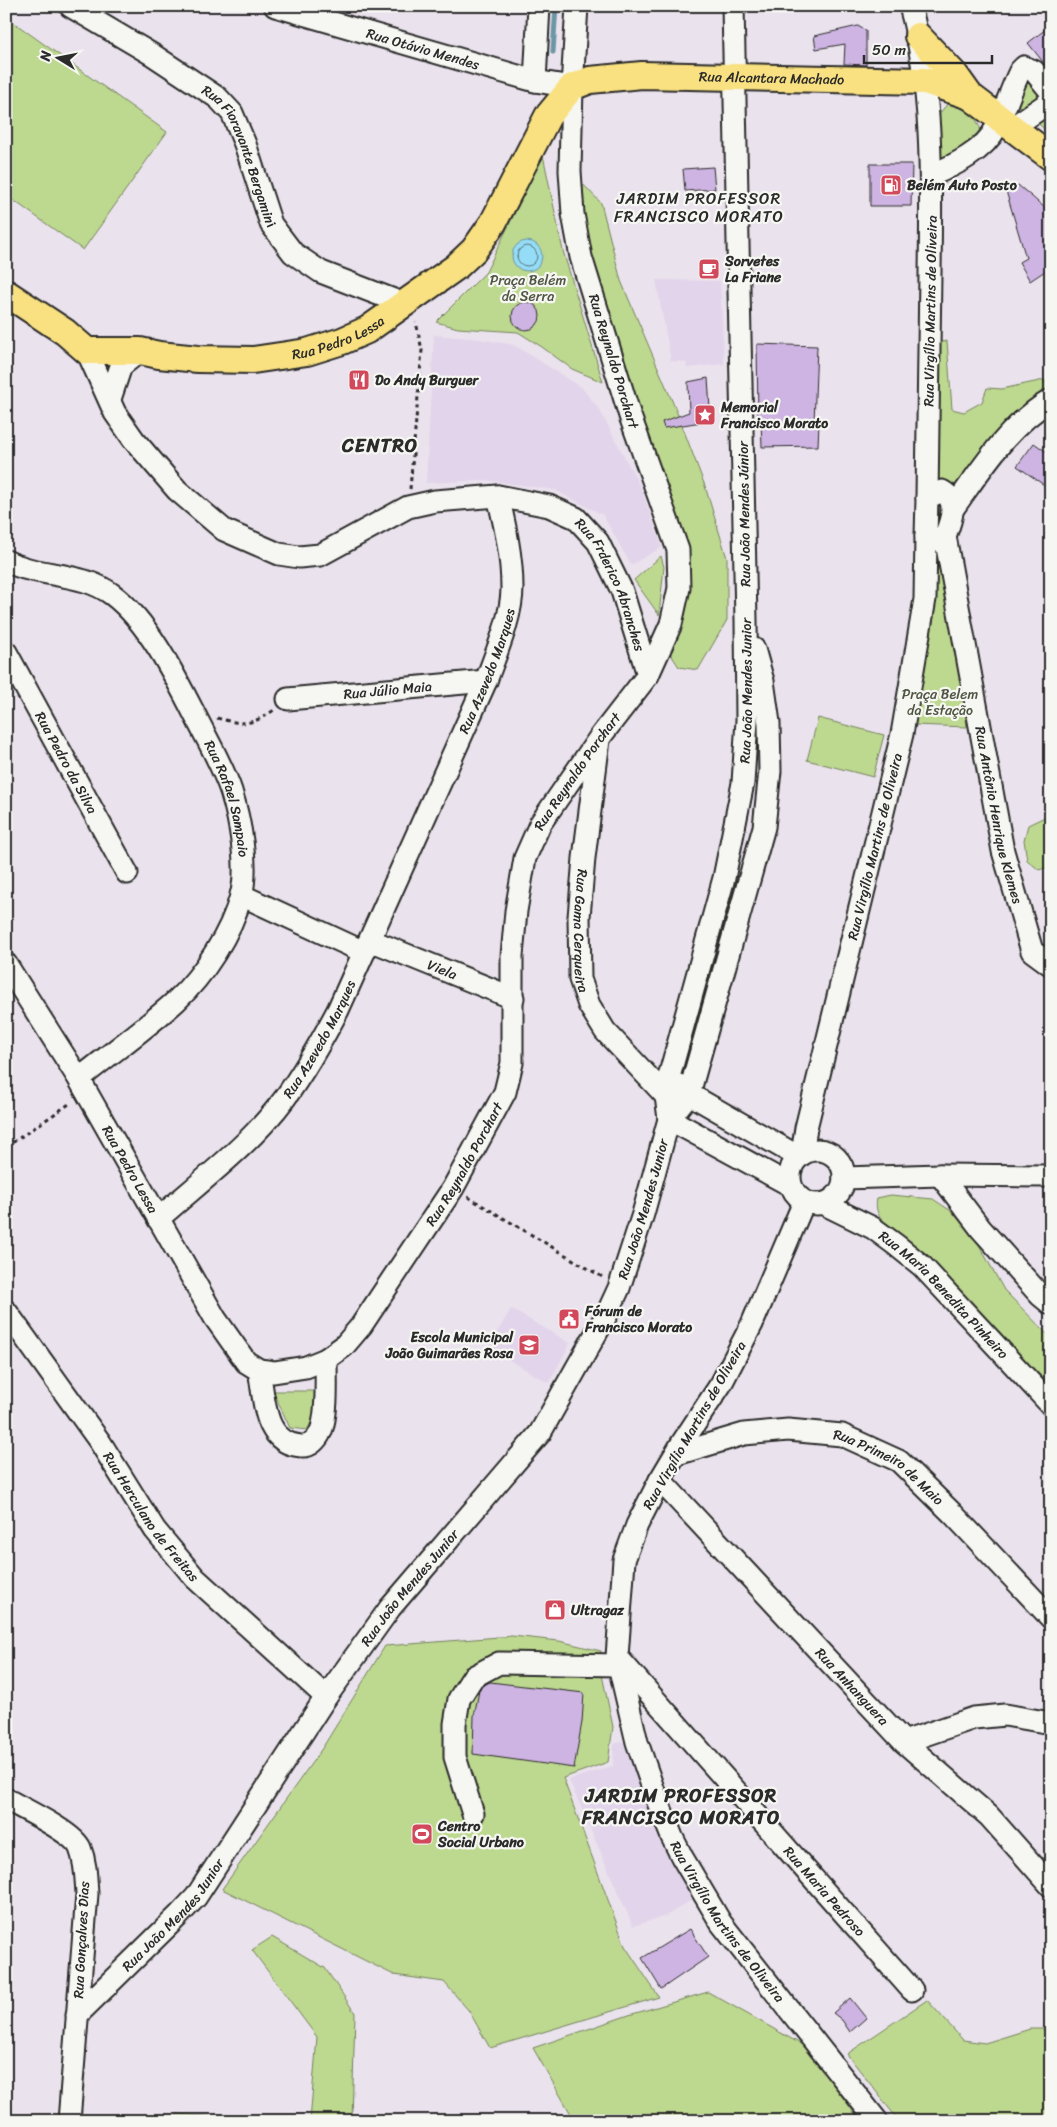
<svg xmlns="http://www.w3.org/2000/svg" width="1057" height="2127" viewBox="0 0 1057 2127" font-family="Sriracha,sans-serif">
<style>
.built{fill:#e2d4ea}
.green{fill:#bdd88f;stroke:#74825d}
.water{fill:#95ddf6;stroke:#6b96a5}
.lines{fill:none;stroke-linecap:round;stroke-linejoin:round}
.shore{stroke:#55727c;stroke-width:1}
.stream{stroke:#6b96a5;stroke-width:5}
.building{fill:#ceb4e2;stroke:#2b2b2b}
.minor-casing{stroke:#2b2b2b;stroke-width:25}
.major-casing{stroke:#2b2b2b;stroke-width:30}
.path{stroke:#2b2b2b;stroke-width:3;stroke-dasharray:4 4;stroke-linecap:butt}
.minor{stroke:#f6f6f2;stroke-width:21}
.major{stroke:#f9e181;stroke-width:26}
.labels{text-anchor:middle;stroke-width:4.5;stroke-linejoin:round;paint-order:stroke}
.street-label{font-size:14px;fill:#2b2b2b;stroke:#f6f6f2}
.poi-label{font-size:14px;font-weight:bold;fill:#2b2b2b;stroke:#f6f6f2;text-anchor:start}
.park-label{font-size:14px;fill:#505644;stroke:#f6f6f2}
.quarter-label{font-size:16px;letter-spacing:1px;fill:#2b2b2b;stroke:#f6f6f2}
.district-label{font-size:19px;font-weight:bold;letter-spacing:1px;fill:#2b2b2b;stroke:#f6f6f2}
</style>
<rect width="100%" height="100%" fill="#eae2ed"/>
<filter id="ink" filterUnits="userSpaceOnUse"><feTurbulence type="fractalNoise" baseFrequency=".02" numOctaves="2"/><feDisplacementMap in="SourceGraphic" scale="10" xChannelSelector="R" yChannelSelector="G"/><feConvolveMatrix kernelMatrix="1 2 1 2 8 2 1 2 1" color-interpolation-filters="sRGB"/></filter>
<g filter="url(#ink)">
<path class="built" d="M656,280L720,281L724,364L687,368L686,362L671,361Z
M434,335L480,339L514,345L581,387L599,409L641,488L662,547L631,565L603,515L555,490L487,480L426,483Z
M511,1309L570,1343L549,1383L488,1348Z
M626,1741L693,1899L666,1916L633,1926L569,1780L613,1766L614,1744Z"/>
<path class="green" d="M6,17L167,132L83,250L6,195Z
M1030,73L1051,101V135L1013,101Z
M949,102C969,109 975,114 982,133L963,153L936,165L939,114Z
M543,155L563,251L603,382L572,369L542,347L518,332L458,328L436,322L486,272Z
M577,178L601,203L621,281L676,410L705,486L727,558V620L698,670L679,667L670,653L683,611L686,574L586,242Z
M947,341L952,409L964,412L982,402L987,388L1002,389L1044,380L1051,390L968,475L956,485L933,478L934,343Z
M661,556L664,567L659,615L634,580Z
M936,557H942L945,561L967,727L913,725Z
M818,718L884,735L873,777L807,760Z
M1051,814V866L1039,870L1027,860L1024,840L1028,825Z
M891,1195L933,1199L951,1211L973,1234L1004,1290L1051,1338V1386L901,1234C887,1223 873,1218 877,1198Z
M273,1391H315V1415L307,1430L290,1428Z
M512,1636L559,1641L601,1651V1670L613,1727L608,1762L563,1778L625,1946L659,1997L490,2048L469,2011L444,1982L394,1975L222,1889L323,1747L385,1646Z
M272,1937L325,1968L355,2013L352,2121H310L317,2037L252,1950Z
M708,1992L806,2047L860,2121H575L533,2048L629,2015Z
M927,2000L963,2040L985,2043L1030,2029H1051V2121H899L847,2054Z
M177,2114L277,2121H176Z"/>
<path class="water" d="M512 256a15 15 0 1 1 30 0a15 15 0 1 1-30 0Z"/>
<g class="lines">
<path class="shore" d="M517 256a10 10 0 1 1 20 0a10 10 0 1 1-20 0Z"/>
<path class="stream" d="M553,52L556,6"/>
</g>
<path class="building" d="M1051,25V72L1028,43Z
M858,26L866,31V65L844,64L845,44L816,49L814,36Z
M870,164H912L911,206H870Z
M713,167L715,189L685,191L683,169Z
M1018,185L1051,213V267L1030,281L1019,262L1026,258L1006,191Z
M512 316a14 14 0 1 1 28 0a14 14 0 1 1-28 0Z
M757,344L817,346L814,423H819L818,446L762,447L761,418H758Z
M708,378L710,409L715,408L714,420L664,428L662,422L689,412L688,382Z
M1034,443L1051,455V475L1044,485L1017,466Z
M490,1682L584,1693L582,1722L574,1768L473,1754L474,1716L479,1691L482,1686Z
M690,1929L708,1957L661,1989L642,1958Z
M850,1998L866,2018L850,2032L842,2020L833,2013Z"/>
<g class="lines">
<g class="minor-casing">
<g id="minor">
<path id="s1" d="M70,6L153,55L218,98L232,113L245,144L271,224L293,253L321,272L404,304"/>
<path id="s2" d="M275,6L535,81L572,87"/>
<path d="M910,6C934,93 931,185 930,274C929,348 928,423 927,498"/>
<path d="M535,81L539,6"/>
<path d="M1013,127L1051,101"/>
<path d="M932,175C955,165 984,151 996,128C1005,110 1011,89 1020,71L1024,67L1034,71L1051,92"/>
<path id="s3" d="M87,351L115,413L134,440L177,490L224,530L279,554L299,557L320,555L408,507L435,501L498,496L549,506L576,518L598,542L622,591L648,675"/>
<path d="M110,399L121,366L140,351"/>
<path d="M942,491C959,500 951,521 945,536L935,540L926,536L927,498Z"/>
<path d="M952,510C981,470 1007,426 1051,400"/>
<path id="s4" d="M945,536L1003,851L1032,951L1051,965"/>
<path id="s5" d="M6,561C40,578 82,571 113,595C149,622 177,680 197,719C209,743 223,767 231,791C240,820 249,867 241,896C231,933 204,975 176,1001C145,1029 111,1053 79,1079"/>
<path id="s6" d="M6,652L127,873"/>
<path id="s7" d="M288,699L486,681"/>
<path id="s8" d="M599,740L584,858L579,917L580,979L589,1005L605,1031L666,1096"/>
<path d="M241,895L364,952"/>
<path id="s9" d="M370,940L513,998"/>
<path id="s10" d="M6,964L79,1079L215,1318L246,1362L259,1370L274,1372L306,1367L326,1359L344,1346L361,1326L453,1188L505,1092L512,1063V956L516,911L525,858L540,824L600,737L648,675L671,624L679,588L678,550L630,416L581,257L573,214L570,171L572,87L577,6"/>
<path d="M679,1085L689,1094L799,1157"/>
<path d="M669,1119L689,1094L764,827L770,771L769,723L763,681L754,649"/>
<path d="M669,1119L790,1185"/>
<circle cx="817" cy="1177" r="27"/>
<path id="s11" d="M802,1154L806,1128L902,734L925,599L926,536"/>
<path d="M940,1175L981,1229L1040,1295L1051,1304"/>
<path d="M844,1178L940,1175L1051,1176"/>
<path id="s12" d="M804,1202L752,1324L721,1384L682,1443L660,1480L637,1525L624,1560L617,1657L637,1742L656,1797L672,1837L682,1857L721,1923L877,2121"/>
<path id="s13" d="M824,1204L873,1228L896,1245L922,1266L1051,1405"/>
<path id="s14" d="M158,1219C201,1181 250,1145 285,1098C305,1070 322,1040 338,1010L486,681C496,653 512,617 512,588C512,556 505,526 498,496"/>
<path id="s15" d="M6,1311L100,1442L155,1530L195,1578L326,1697"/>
<path d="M259,1370C265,1400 263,1443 301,1446C310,1447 317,1440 321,1431C328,1413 326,1379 326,1359"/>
<path id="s16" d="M677,1454L744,1434L788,1430L842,1435L899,1461L952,1513L1051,1618"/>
<path id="s17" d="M660,1480L904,1742L989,1816L1051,1886"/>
<path id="s18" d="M619,1659L912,1990"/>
<path d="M904,1742L974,1718L1005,1715L1051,1723"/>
<path d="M6,1799C23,1809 73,1832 80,1848C86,1863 86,1879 87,1894L69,2121"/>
<path d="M473,1814L455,1757V1724L459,1699L473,1677L499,1663L618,1665"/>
<path id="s19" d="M77,2015L179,1915L196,1897L326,1697L390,1608L540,1433L607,1314L619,1288L643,1214L669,1119L666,1096L669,1077L724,878L743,783L747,720L746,620L733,6"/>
</g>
</g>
<g class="major-casing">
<g id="major">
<path d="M918,36L955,75L970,96"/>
<path id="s20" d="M6,293L65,332L87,351H140L159,355L198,359L253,360L307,352L342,341L367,330L456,267L474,250L493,223L548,116L572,87L590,80L642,75L925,81L970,96L1051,157"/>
</g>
</g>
<path class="path" d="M410,489L422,350L416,322
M217,718C243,725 251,726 274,710
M6,1147L72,1102
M468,1197L604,1278"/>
<use href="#minor" class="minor"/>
<use href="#major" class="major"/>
</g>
</g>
<defs>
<g id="fuel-square" transform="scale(1.125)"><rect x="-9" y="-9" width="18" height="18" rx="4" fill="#d1495b" stroke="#f6f6f2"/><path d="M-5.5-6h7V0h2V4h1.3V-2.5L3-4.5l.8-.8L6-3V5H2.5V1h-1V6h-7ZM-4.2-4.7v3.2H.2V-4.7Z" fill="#fff"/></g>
<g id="cafe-square" transform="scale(1.125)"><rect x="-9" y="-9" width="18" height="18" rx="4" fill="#d1495b" stroke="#f6f6f2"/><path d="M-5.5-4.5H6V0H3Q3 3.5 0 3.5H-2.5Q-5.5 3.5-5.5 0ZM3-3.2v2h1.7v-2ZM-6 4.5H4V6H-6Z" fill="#fff"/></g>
<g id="restaurant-square" transform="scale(1.125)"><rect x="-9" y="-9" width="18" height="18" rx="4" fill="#d1495b" stroke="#f6f6f2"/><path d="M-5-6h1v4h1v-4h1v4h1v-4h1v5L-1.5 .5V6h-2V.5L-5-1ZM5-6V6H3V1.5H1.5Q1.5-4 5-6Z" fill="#fff"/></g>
<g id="sight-square" transform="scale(1.125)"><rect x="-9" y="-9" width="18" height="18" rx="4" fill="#d1495b" stroke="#f6f6f2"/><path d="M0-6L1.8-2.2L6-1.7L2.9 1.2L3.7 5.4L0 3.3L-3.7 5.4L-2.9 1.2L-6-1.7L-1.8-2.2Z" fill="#fff"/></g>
<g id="civic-square" transform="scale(1.125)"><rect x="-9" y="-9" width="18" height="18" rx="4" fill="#d1495b" stroke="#f6f6f2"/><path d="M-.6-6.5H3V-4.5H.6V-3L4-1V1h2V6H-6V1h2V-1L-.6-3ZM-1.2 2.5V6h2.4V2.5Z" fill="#fff"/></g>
<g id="school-square" transform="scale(1.125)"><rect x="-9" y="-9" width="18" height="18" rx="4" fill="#d1495b" stroke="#f6f6f2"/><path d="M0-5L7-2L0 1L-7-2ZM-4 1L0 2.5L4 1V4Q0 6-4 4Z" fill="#fff"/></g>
<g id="shop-square" transform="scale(1.125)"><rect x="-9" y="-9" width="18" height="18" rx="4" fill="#d1495b" stroke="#f6f6f2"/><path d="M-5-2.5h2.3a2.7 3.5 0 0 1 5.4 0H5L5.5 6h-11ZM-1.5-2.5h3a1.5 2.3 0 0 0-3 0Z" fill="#fff"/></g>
<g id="stadium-square" transform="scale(1.125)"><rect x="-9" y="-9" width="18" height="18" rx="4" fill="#d1495b" stroke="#f6f6f2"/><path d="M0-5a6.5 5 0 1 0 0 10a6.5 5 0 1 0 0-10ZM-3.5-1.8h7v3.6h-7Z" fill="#fff"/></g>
</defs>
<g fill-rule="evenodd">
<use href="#fuel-square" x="891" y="185"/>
<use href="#cafe-square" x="709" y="269"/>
<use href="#restaurant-square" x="359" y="380"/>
<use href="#sight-square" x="705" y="415"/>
<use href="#civic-square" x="569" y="1319"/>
<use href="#school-square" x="529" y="1345"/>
<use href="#shop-square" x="555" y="1610"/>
<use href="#stadium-square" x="422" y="1834"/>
</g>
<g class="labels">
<g class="street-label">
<text dy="5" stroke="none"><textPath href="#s2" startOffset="154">Rua Otávio Mendes</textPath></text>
<text dy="5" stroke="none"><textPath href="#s20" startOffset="911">Rua Alcantara Machado</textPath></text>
<text dy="5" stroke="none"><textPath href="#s1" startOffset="236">Rua Fioravante Bergamini</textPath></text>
<text transform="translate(930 311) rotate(-89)" y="5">Rua Virgílio Martins de Oliveira</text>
<text dy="5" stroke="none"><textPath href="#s20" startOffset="355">Rua Pedro Lessa</textPath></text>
<text transform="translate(614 361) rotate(73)" y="5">Rua Reynaldo Porchart</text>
<text transform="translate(744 514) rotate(-91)" y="5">Rua João Mendes Júnior</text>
<text dy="5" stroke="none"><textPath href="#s3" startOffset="679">Rua Frderico Abranches</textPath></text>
<text dy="5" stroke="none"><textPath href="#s14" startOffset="649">Rua Azevedo Marques</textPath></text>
<text dy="5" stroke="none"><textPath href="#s7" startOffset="100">Rua Júlio Maia</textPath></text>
<text dy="5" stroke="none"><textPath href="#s19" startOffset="1526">Rua João Mendes Junior</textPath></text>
<text dy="5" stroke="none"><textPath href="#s6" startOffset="126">Rua Pedro da Silva</textPath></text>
<text dy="5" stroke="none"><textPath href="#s10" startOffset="1210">Rua Reynaldo Porchart</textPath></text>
<text dy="5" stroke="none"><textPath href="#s5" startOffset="350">Rua Rafael Sampaio</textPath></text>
<text dy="5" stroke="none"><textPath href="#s4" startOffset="284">Rua Antônio Henrique Klemes</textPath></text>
<text dy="5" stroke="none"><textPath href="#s11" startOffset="316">Rua Virgílio Martins de Oliveira</textPath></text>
<text dy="5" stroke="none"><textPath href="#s8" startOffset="192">Rua Gama Cerqueira</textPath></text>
<text dy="5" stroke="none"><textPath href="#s9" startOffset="78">Viela</textPath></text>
<text dy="5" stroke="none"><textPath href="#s14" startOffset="244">Rua Azevedo Marques</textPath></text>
<text dy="5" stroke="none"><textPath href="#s10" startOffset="790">Rua Reynaldo Porchart</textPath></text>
<text dy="5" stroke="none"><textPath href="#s10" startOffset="240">Rua Pedro Lessa</textPath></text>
<text dy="5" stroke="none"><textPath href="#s19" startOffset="994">Rua João Mendes Junior</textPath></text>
<text dy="5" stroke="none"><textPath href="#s13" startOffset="152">Rua Maria Benedita Pinheiro</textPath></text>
<text transform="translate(694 1425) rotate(-60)" y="5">Rua Virgílio Martins de Oliveira</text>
<text dy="5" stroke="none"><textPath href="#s16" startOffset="225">Rua Primeiro de Maio</textPath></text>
<text dy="5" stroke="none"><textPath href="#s15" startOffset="252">Rua Herculano de Freitas</textPath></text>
<text dy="5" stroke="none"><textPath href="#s19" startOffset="544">Rua João Mendes Junior</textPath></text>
<text dy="5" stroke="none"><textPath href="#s17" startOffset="282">Rua Anhanguera</textPath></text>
<text dy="5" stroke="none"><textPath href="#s18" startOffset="310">Rua Maria Pedroso</textPath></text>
<text dy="5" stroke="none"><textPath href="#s19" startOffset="139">Rua João Mendes Junior</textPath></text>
<text dy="5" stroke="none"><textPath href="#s12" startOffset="789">Rua Virgílio Martins de Oliveira</textPath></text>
<text transform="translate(81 1940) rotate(-87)" y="5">Rua Gonçalves Dias</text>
</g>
<g class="poi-label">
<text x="907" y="190">Belém Auto Posto</text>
<text x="725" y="266">Sorvetes<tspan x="725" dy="16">La Friane</tspan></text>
<text x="375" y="385">Do Andy Burguer</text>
<text x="721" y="412">Memorial<tspan x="721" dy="16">Francisco Morato</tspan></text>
<text x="585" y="1316">Fórum de<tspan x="585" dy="16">Francisco Morato</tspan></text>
<text x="513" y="1342" text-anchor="end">Escola Municipal<tspan x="513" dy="16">João Guimarães Rosa</tspan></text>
<text x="571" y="1615">Ultragaz</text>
<text x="438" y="1831">Centro<tspan x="438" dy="16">Social Urbano</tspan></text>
</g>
<g class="park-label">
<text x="528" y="285">Praça Belém<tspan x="528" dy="16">da Serra</tspan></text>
<text x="940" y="699">Praça Belem<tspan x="940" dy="16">da Estação</tspan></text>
</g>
<g class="quarter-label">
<text x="699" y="204">JARDIM PROFESSOR<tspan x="699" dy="18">FRANCISCO MORATO</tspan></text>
</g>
<g class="district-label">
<text x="380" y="452">CENTRO</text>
<text x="681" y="1802">JARDIM PROFESSOR<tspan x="681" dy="22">FRANCISCO MORATO</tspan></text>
</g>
</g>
<rect width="1057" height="2127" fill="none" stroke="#f6f6f2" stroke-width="25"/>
<rect x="12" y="12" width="1032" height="2102" fill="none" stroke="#2b2b2b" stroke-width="2" filter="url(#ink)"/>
<g transform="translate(58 58) rotate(280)" stroke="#f6f6f2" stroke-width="4" paint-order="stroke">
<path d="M0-4L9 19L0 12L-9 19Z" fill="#2b2b2b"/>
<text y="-8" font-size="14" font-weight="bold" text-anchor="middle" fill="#2b2b2b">N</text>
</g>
<path d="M864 55v8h128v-8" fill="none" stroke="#2b2b2b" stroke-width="2.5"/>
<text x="872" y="55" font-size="15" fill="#2b2b2b" stroke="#f6f6f2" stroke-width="4" paint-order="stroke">50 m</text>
</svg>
